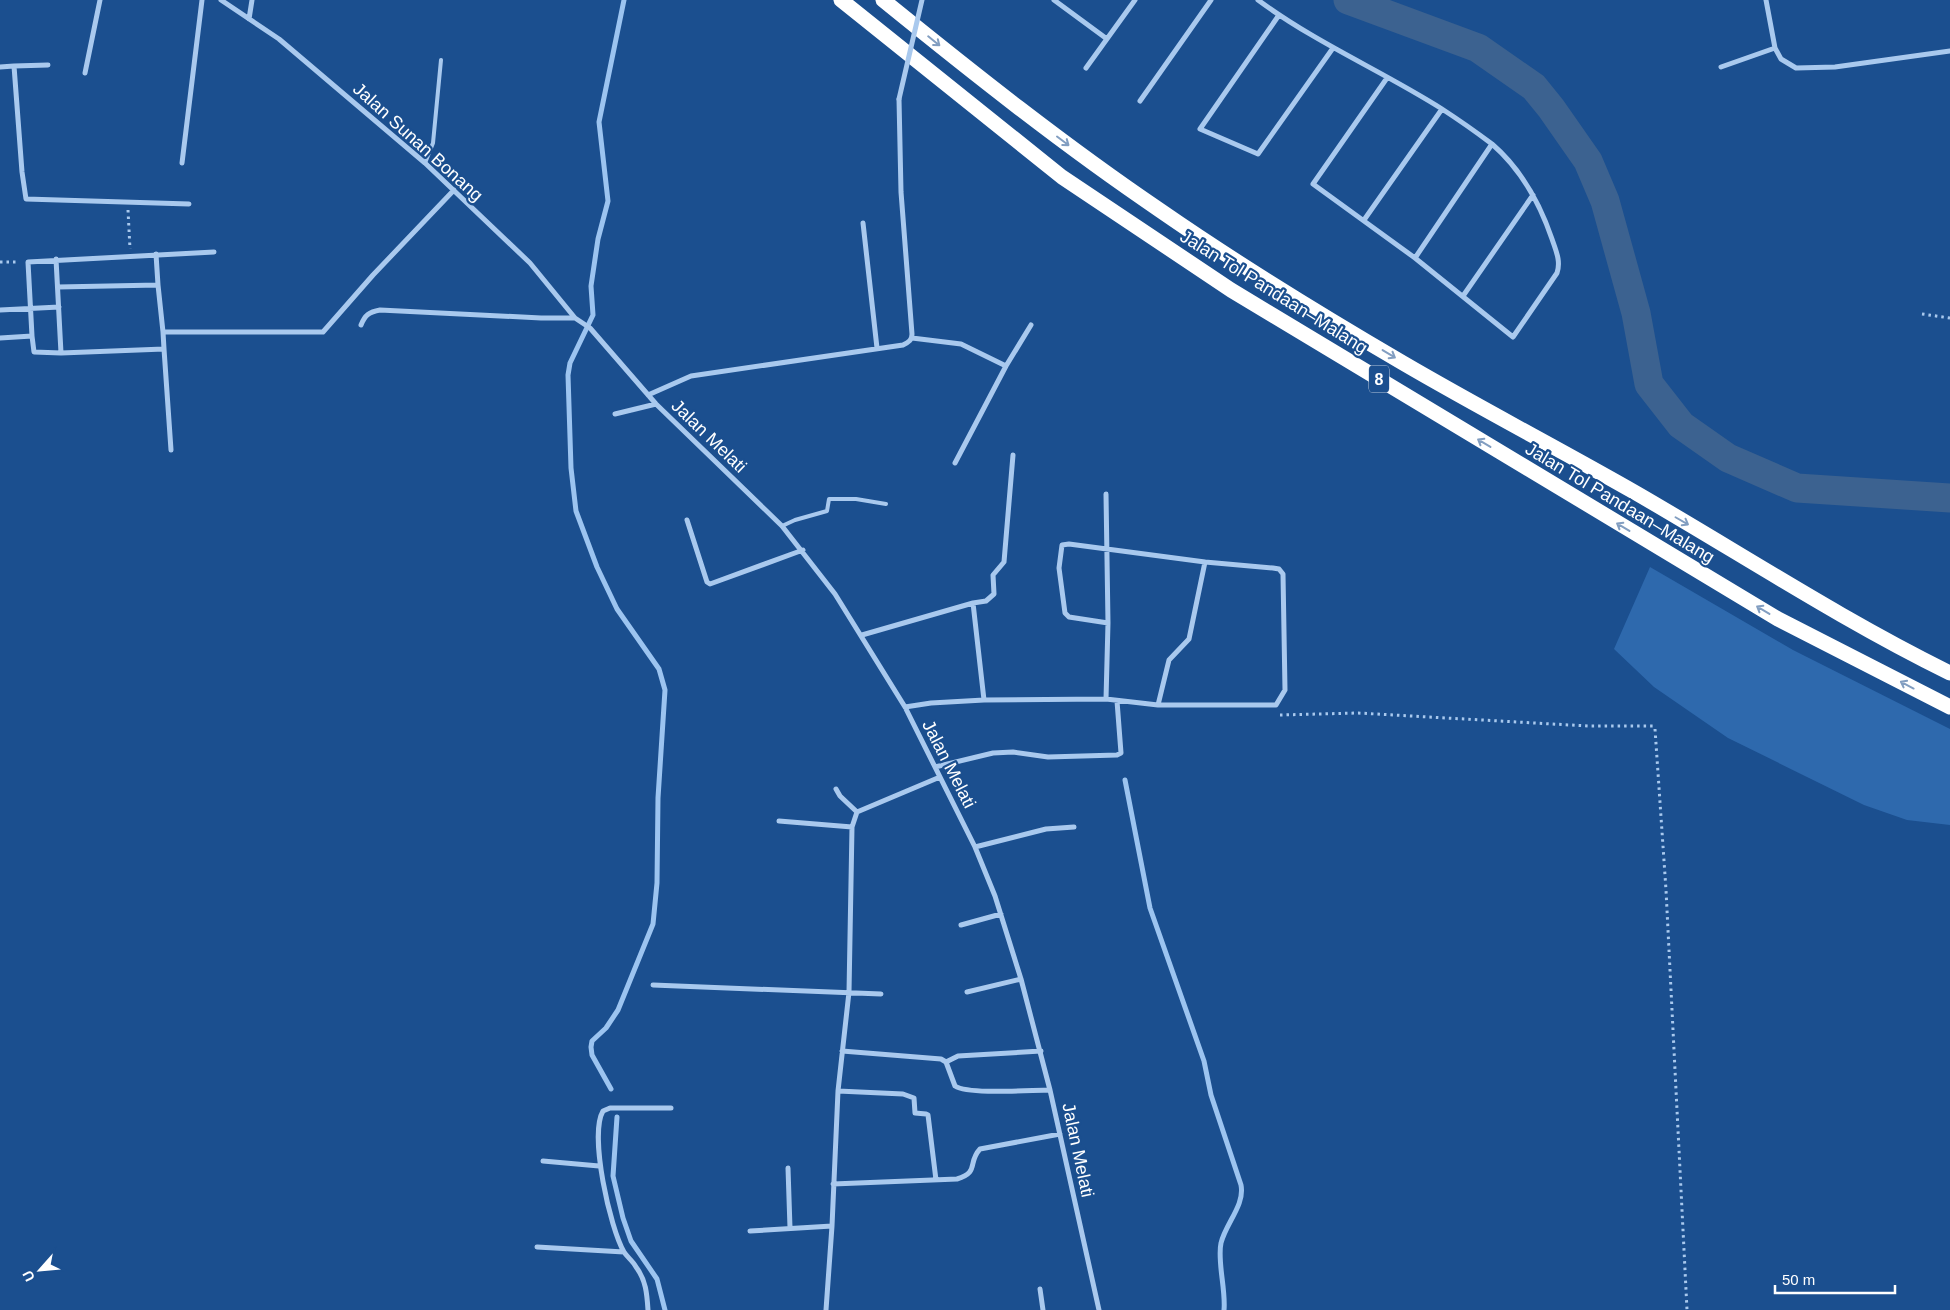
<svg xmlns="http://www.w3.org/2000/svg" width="1950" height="1310" viewBox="0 0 1950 1310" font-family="Arial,sans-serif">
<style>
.green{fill:#2e69ad}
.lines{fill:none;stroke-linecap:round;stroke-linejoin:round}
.stream{stroke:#9cc4f0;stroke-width:5}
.river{stroke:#3c6290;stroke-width:29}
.path{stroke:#a9c9ee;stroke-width:3;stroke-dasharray:2.5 4;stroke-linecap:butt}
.service{stroke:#a9c9ee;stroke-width:4}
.minor{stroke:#a9c9ee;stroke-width:5}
.motorway{stroke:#fff;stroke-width:15}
.minor-bridge{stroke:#a9c9ee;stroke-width:5}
.oneway{stroke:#829ec1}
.labels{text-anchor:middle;stroke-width:4.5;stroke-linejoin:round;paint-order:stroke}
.shield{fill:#1b4f8f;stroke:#bbcadd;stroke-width:1}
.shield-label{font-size:16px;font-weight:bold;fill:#fff}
.street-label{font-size:18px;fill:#fff;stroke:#1b4f8f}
</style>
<rect width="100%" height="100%" fill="#1b4f8f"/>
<path class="green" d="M1650,567L1793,650L1950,729V825L1907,820L1864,805L1728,738L1654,687L1614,649Z"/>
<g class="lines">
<path class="stream" d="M1125,780L1150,908L1204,1061L1211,1095L1241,1185C1245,1205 1226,1223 1221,1243C1217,1261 1226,1290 1224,1310
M611,1089L592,1055L591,1047L592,1041L606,1028L618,1010L653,924L657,883L658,798L665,690L659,669L617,609L597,567L576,511L571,468L568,375L570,363L593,315L591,286L598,239L608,201L599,122L624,0
M617,1117L613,1176L623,1218L631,1241L657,1279L665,1310"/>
<path class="river" d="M1348,0L1478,48L1534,87L1551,108L1588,161L1605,201L1636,313L1649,384L1681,425L1728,458L1797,488L1950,498"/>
<path class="path" d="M128,210L130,249
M0,262H19
M1922,314L1950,318
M1280,715L1358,713L1588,726H1653L1655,729L1666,890L1687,1310"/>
<path class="service" d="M425,163L433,143L441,60
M782,526L795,520L827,511L829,499H856L886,504"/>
<path class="minor" d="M221,0L279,39L425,163L530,263L575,318L590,328L656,404L782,526L835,594L905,707L975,847L995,896L1021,979L1050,1090L1099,1310
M1054,0L1107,39
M1258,0C1316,43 1382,71 1442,109C1459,120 1476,132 1492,144
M1766,0L1775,48L1781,59L1796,68L1835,67L1950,51
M1279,15L1200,129L1258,154L1333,48
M249,19L252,0
M14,66L48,65
M0,67L14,66L22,172L26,199L189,204
M1721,67L1775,48
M1086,68L1135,0
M85,73L100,0
M1387,78L1313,184L1415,258L1513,337L1557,273C1561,261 1556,251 1552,239C1540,204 1521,169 1492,144L1415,258
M1140,101L1211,0
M182,163L202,0
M1364,220L1442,109
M863,223L877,348
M156,254L158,285
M56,259L61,353L164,349L163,332
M58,287L158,285L163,332H323L373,275L454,190
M1463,296L1533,195
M0,310L59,307
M361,325C365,315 369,312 380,310L541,318H575
M32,336L28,262L214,252
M0,338L32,336L34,352L61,353
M912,338L961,344L1006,366L955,463
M164,349L171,450
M1006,366L1031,325
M648,395L691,376L903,345C909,342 912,340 912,334L901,192L899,99
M615,414L656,404
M1106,494L1108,623L1106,699
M687,520L707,582L710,584L803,550
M1108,623L1069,617L1065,613L1059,568L1062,545L1069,544L1205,562L1189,639L1169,660L1158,705
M862,635L973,603
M984,700L973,603L986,601L994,594L993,575L1004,562L1013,455
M905,707L931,703L984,700L1106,699L1158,705H1276L1285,690L1283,574L1279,569L1273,568L1205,562
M935,767L993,753L1013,752L1048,757L1117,755L1121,753L1117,701
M836,789L840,796L857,812
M779,821L852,827
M975,847L1046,829L1074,827
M961,925L1001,914
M653,985L881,994
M967,992L1021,979
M842,1051L941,1059L946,1062L955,1086C969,1095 1031,1090 1050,1090
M946,1062L958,1056L1041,1051
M838,1091L903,1094L914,1098L915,1113L926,1114L928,1115L936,1180
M543,1161L599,1166
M788,1168L790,1228
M833,1184L957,1179C980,1172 967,1163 980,1149L1060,1134
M750,1231L832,1226
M537,1247L624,1252
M1040,1289L1043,1310
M648,1310C647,1294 646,1280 636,1267C633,1261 627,1257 624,1252C610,1228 589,1135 603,1111L610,1108H671
M826,1310L832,1226L838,1091L849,992L852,827L857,812L940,777"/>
<path class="motorway" d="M841,0L1062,177L1231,290L1778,619L1950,707
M883,0C973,73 1065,146 1161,211C1239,265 1321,315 1403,363C1480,408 1559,449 1636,493C1740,553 1842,620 1950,673"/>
<path class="minor-bridge" d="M899,99L922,0"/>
</g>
<defs><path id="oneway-shaft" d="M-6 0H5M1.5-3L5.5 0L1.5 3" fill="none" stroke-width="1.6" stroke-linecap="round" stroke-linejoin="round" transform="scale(1.25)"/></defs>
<g class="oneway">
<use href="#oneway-shaft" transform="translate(934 41) rotate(39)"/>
<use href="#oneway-shaft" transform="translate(1063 141) rotate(37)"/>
<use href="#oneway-shaft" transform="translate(1389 354) rotate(31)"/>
<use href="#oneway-shaft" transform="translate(1484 443) rotate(-149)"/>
<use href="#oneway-shaft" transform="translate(1682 521) rotate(30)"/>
<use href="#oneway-shaft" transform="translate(1623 527) rotate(-149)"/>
<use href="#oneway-shaft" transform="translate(1763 610) rotate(-149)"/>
<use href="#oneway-shaft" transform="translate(1907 685) rotate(-152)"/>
</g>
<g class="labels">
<rect class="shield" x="1369" y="365.5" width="20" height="27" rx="4"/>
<g class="shield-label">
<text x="1379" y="385">8</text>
</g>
<g class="street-label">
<text transform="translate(418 142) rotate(42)" y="6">Jalan Sunan Bonang</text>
<text transform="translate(1274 292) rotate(32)" y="6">Jalan Tol Pandaan–Malang</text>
<text transform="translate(709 436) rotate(44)" y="6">Jalan Melati</text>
<text transform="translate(1620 503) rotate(31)" y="6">Jalan Tol Pandaan–Malang</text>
<text transform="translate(949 764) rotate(63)" y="6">Jalan Melati</text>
<text transform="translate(1078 1150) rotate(78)" y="6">Jalan Melati</text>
</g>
</g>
<g transform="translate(40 1270) rotate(243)" stroke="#1b4f8f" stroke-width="4" paint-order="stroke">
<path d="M0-4L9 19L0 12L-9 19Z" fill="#ffffff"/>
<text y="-8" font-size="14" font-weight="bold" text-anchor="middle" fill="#ffffff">U</text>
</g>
<path d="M1775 1285v8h120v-8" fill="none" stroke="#ffffff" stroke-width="2.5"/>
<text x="1782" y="1285" font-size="15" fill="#ffffff" stroke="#1b4f8f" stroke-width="4" paint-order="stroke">50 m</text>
</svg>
